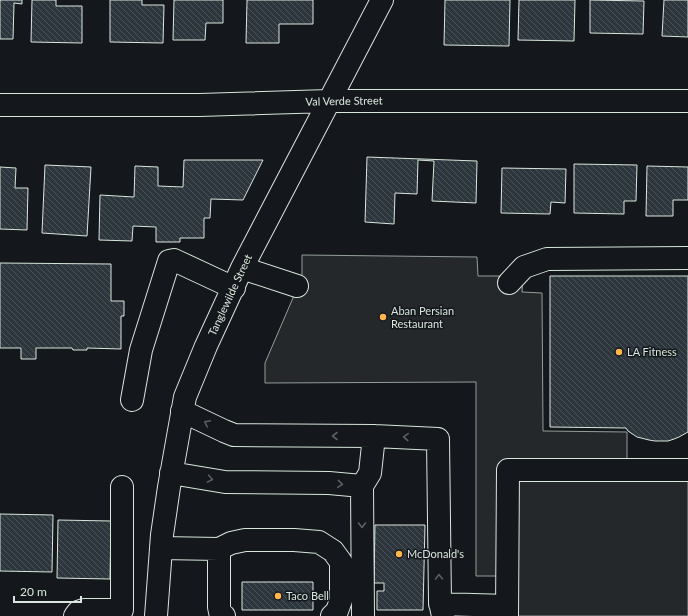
<svg xmlns="http://www.w3.org/2000/svg" width="688" height="616" viewBox="0 0 688 616" font-family="Lato,sans-serif">
<style>
.parking{fill:#24282b;stroke:#939e99}
.building{fill:url(#building-back-hatch);stroke:#d8e6dc}
.lines{fill:none;stroke-linecap:round;stroke-linejoin:round}
.minor-casing{stroke:#d8e6dc;stroke-width:24}
.minor{stroke:#14181c;stroke-width:22}
.oneway{stroke:#59605f}
.poi-dot{fill:#ffb74d;stroke:#14181c;stroke-width:1.5}
.labels{text-anchor:middle;stroke-width:3;stroke-linejoin:round;paint-order:stroke}
.street-label{font-size:11px;fill:#d8e6dc;stroke:#14181c}
.poi-label{font-size:11px;fill:#d8e6dc;stroke:#14181c;text-anchor:start}
</style>
<defs>
<pattern id="building-back-hatch" width="6" height="6" patternUnits="userSpaceOnUse"><rect width="6" height="6" fill="#2c363c"/><path d="M-1 5l2 2M0 0l6 6M5-1l2 2" fill="none" stroke="#4a5358"/></pattern>
</defs>
<rect width="100%" height="100%" fill="#14181c"/>
<path class="parking" d="M302,255L477,257L478,276H523L522,292L542,293L543,431L627,432V460H688V616H511V576H476V382L265,383V363L302,277Z"/>
<path class="building" d="M0,0H22V4L14,3L13,39H0Z
M32,0H56V6H82V43L31,42Z
M110,0H142V5H164L163,43L110,42Z
M174,0H223V23H206L205,40H173Z
M247,0H313V24H279V43H246Z
M445,0H510L509,46L444,45Z
M519,0H575L574,41L518,40Z
M590,0L644,1L643,34L590,33Z
M664,0H688V37L662,36Z
M367,157L477,161L476,203L432,201L434,161L418,160L417,194L395,193L394,224L365,222Z
M184,160H263L243,200L211,199L210,218H204V238H180V242H156V227L133,226L132,241L99,240L100,195L134,197L135,166L158,167V186L183,187Z
M574,164L637,165L636,201H624V214L574,213Z
M45,165L91,167L87,236L42,233Z
M647,166L688,167V200H673V216H646Z
M0,167L16,168L15,188H28L27,230L0,229Z
M502,168L566,169L565,203L551,202L550,214L501,213Z
M0,263L111,264V301H124V316H121V349L87,348V350H73L72,348H36V359H21V348H0Z
M550,276H688V432L679,437L674,439L668,441H655L649,440L637,437L628,431L626,428L550,427Z
M0,514L53,515L52,572L0,571Z
M58,520L111,521L110,579L57,578Z
M375,525H425L423,610H377V591H384V583H374Z
M242,582H313V610H242Z"/>
<g class="lines">
<g class="minor-casing">
<path id="minor" d="M0,105H199L329,101H688
M242,268L297,286
M509,283L524,267L547,259L688,258
M132,400L141,350L169,261L174,260L234,288
M182,411L224,431L234,435L374,436L438,439L440,602L443,616
M171,473L225,482L329,483L362,486
M161,548L219,549L231,543L245,540H294L319,542L333,551L341,562V600L337,611L332,616
M219,549V607L220,612L224,616
M440,604L507,606
M75,616L78,612L84,610H122V487
M156,616L162,535L169,487L185,397L206,346L242,268L382,0
M363,616L362,486L370,473L374,436
M507,616L508,470H688"/>
</g>
<use href="#minor" class="minor"/>
</g>
<defs><path id="oneway-chevron" d="M-2-3.5L2.5 0L-2 3.5" fill="none" stroke-width="1.6" stroke-linecap="round" stroke-linejoin="round"/></defs>
<g class="oneway">
<use href="#oneway-chevron" transform="translate(207 423) rotate(-154)"/>
<use href="#oneway-chevron" transform="translate(335 436) rotate(-180)"/>
<use href="#oneway-chevron" transform="translate(406 437) rotate(-177)"/>
<use href="#oneway-chevron" transform="translate(210 479) rotate(10)"/>
<use href="#oneway-chevron" transform="translate(340 484) rotate(5)"/>
<use href="#oneway-chevron" transform="translate(362 525) rotate(90)"/>
<use href="#oneway-chevron" transform="translate(439 577) rotate(-91)"/>
</g>
<g class="poi-dot">
<circle cx="383" cy="317" r="4"/>
<circle cx="619" cy="352" r="4"/>
<circle cx="399" cy="554" r="4"/>
<circle cx="278" cy="596" r="4"/>
</g>
<g class="labels">
<g class="street-label">
<text transform="translate(344 101) rotate(-1)" y="4">Val Verde Street</text>
<text transform="translate(230 295) rotate(-65)" y="4">Tanglewilde Street</text>
</g>
<g class="poi-label">
<text x="391" y="315">Aban Persian<tspan x="391" dy="13">Restaurant</tspan></text>
<text x="627" y="356">LA Fitness</text>
<text x="407" y="558">McDonald's</text>
<text x="286" y="600">Taco Bell</text>
</g>
</g>
<path d="M14 596v6h67v-6" fill="none" stroke="#d8e6dc" stroke-width="2"/>
<text x="20" y="596" font-size="12" fill="#d8e6dc" stroke="#14181c" stroke-width="3" paint-order="stroke">20 m</text>
</svg>
